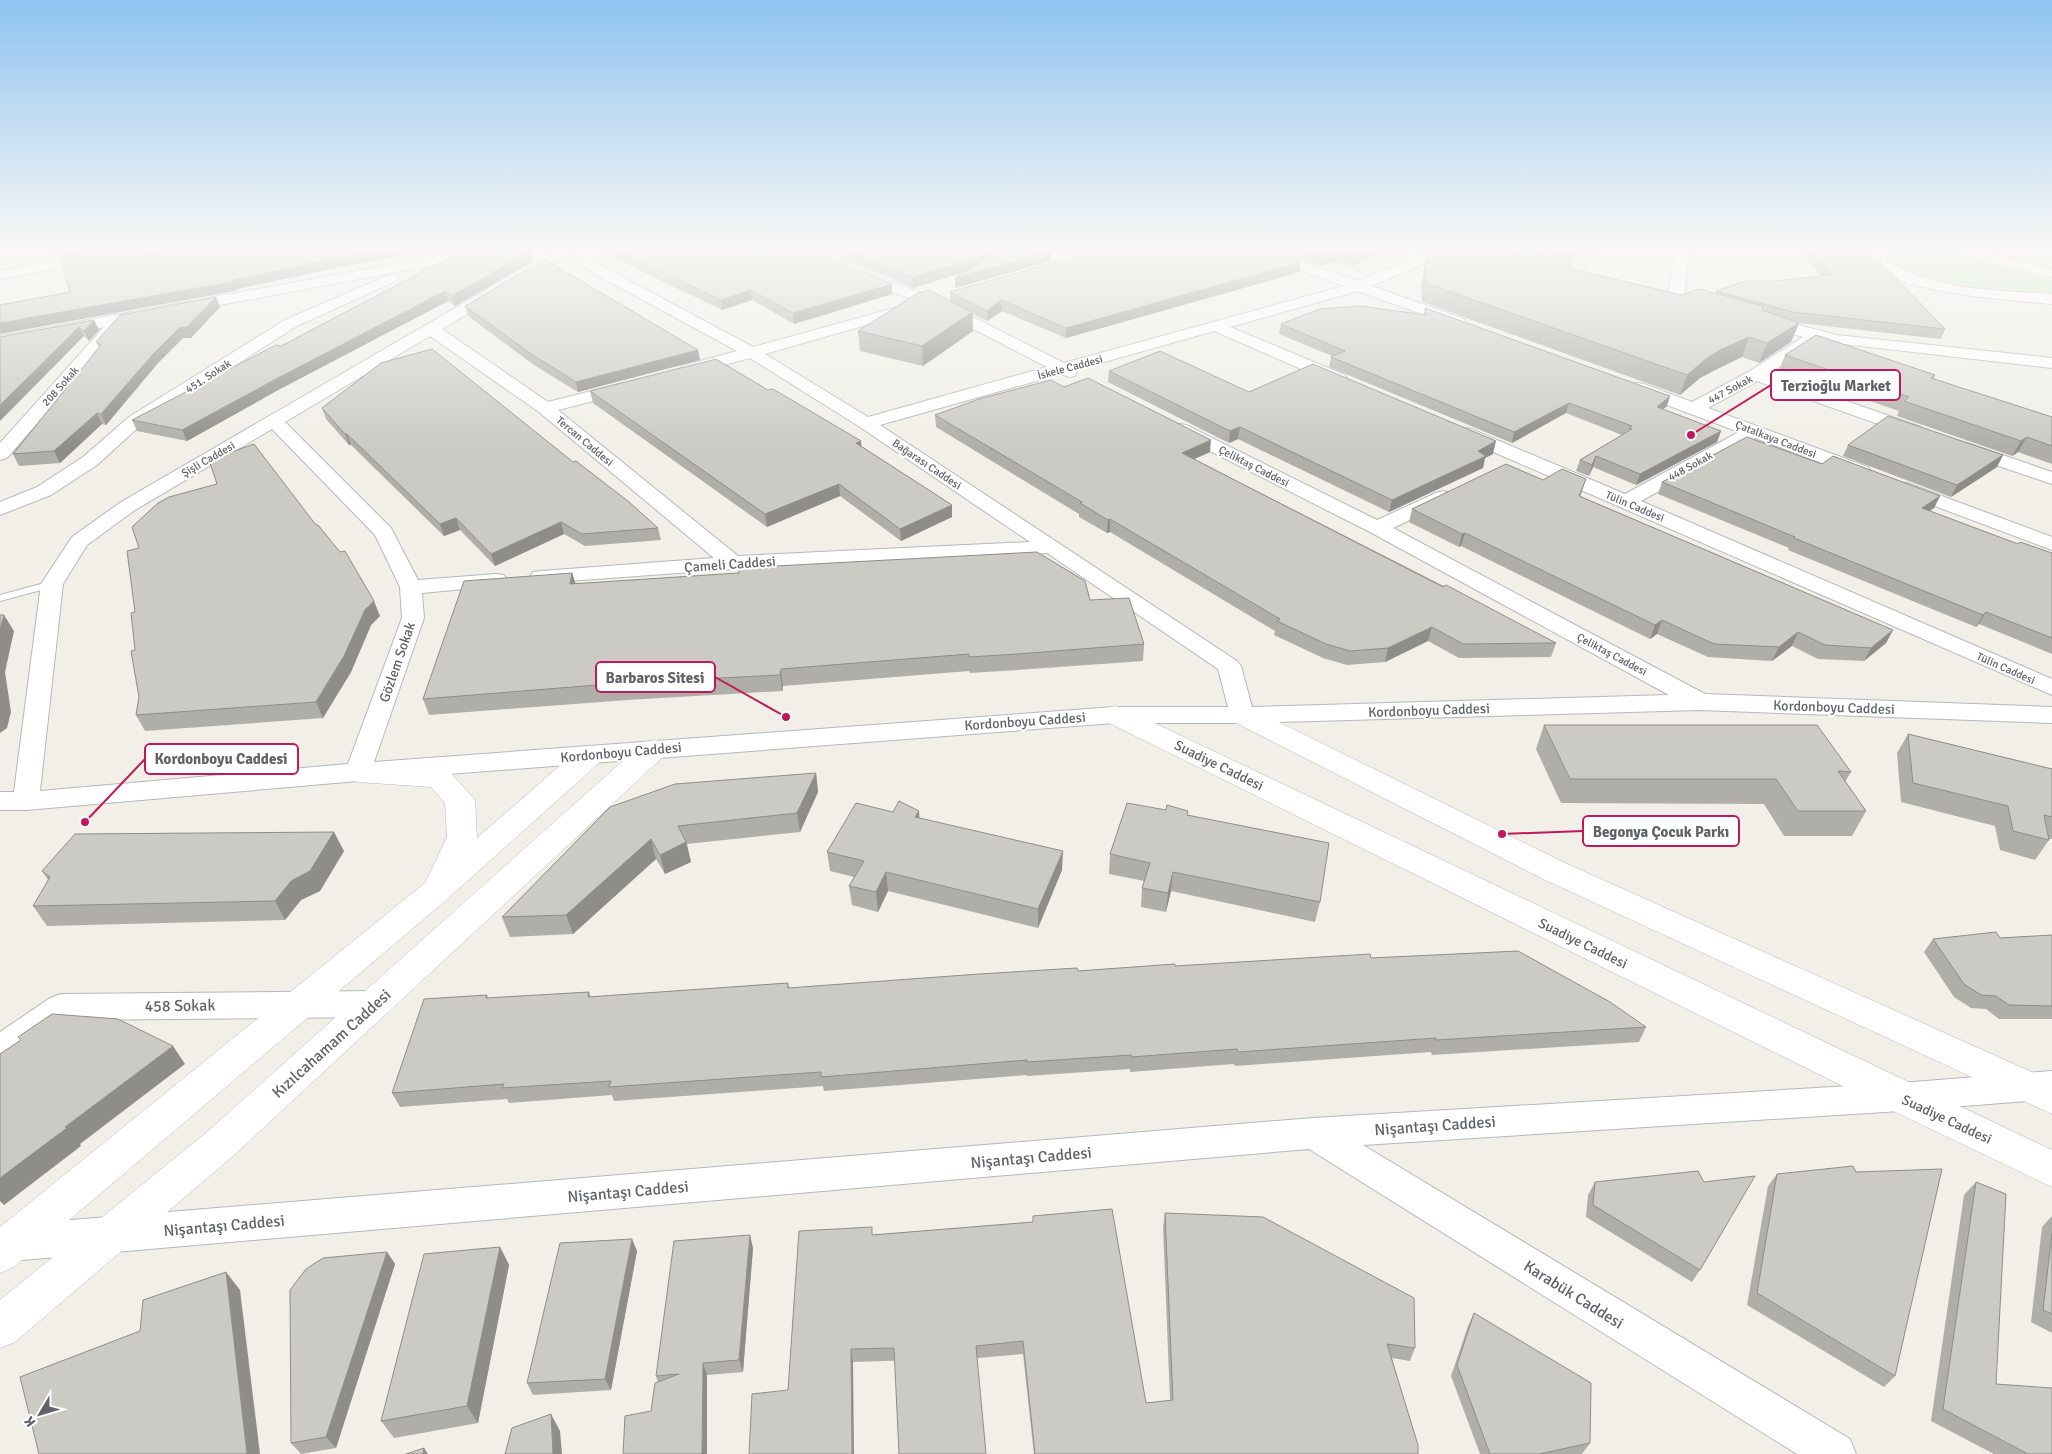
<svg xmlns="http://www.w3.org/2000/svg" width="2052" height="1454" viewBox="0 0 2052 1454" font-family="Signika,sans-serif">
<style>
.education{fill:#e1ded6}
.green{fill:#c5e8c5}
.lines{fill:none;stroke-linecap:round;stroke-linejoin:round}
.lane-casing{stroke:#b5b8bc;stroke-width:2}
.street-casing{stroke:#b5b8bc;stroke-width:2}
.secondary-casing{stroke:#b6babf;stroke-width:1}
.lane{fill:#fff;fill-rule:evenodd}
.street{fill:#fff;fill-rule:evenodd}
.secondary{fill:#fff;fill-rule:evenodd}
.wall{fill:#afaea9}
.shaded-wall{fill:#8f8d8a}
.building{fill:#cccac5;stroke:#8f8d8a}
.labels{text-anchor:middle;stroke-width:4;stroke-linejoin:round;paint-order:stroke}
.far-street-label{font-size:11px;fill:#5f6368;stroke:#fff}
.street-label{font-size:14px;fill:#5f6368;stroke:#fff}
.near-street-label{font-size:16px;fill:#5f6368;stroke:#fff}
.leader{fill:none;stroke:#c2185b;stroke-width:2}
.callout-dot{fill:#c2185b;stroke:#fff;stroke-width:2}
.callout{fill:#fff;stroke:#c2185b;stroke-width:2}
.callout-label{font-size:15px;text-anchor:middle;font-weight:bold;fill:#5f6368}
</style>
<rect width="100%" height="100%" fill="#f1efe8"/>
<path class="education" d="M1280,246H1417L1372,268L1363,275Z
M1443,246H1595L1587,273Z"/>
<path class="green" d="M1912,247L1943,251L2052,280V293L1956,284L1896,270L1887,261V255Z"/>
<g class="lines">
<g class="lane-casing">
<path id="lane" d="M52,581L57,584L56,586L0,601V595Z"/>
</g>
<g class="street-casing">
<path id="street" d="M140,246H169L162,250L0,279V271Z
M482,246H507L505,249L428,266L124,323L7,458L0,460V443L104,327L0,346V336L428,258Z
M562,246H584L596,263L753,347L909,304H919L922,307L919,310L765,354L868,417L1047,367L927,305L872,284L794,249L792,246H810L882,278L937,299L1064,363L1344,286L1241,249L1239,246H1258L1358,281L1432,250L1463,249L1465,252L1463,255L1439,257L1372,286L1464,319L1466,322L1464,325H1452L1358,291L1230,327L1345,375L1347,379L1345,383H1333L1214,331L1076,370L1077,372L1075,376L1069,377L1061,374L880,425L1237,661L1241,666L1252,707L1669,695L1370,532L1174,433L1171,429L1174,425L1180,424L1186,425L1377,520L1436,493L1443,491L1450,493L1453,497L1450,501L1393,528L1705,694L2052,707V723L1700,710L1242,723H1115L358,781L26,810H0V792H14L41,584L72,537L121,502ZM573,251L586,269L737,351L682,366L680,370L682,374L688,375L750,358L860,427L1030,542L738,556L558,410L629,392L632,388L629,384L623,383L548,402L442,329ZM430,336L539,412L714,558L541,571L533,572L530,577L533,582L541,583L733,569L1047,553L1218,669L1228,707H1115L374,762L424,618L422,593L496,586L504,585L507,580L504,575L496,574L418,580L391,528L285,422ZM272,429L375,535L400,587L402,618L348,764L40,791L63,584L87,545L135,510Z
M1024,246H1043L1075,258L1077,261L1075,264H1065L1026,249Z
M1676,246H1690L1684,297L1681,300H1671L1668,297Z
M1874,246H1888L1884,253L1886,260C1935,291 1996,290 2052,294V304C2014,300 1897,294 1873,264C1871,261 1871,257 1870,253Z
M1934,246H1957L2052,269V277L1936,249Z
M391,274L396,275L398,278L396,281L297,326L141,425L97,465L51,495L0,515V502L37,487L83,457L129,417L285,320Z
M1763,316L1837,335L2052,358V368L1818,341L1769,374L1921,427L1924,431L1921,435L1915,436L1909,435L1757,381L1708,408L1868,467L1871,471L1868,475L1861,477L1854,475L1755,438L1641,501L2052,679V695L1459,437L1456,433L1459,429L1465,428L1471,429L1625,494L1739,432L1632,392L1629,388L1632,384L1638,383L1644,384L1692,402L1750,371L1803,337L1757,324L1755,321L1757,318Z
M1967,443L2052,472V484L1960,453L1958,449L1960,445Z
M1907,483L2052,537V550L1900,493L1897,489L1900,485Z
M375,991L386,995L391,1004L386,1013L375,1017L67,1020L11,1060L0,1064V1032L50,998L61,994Z
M2052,1071V1099L1900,1111L1363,1145L1850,1439L1856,1454H1797L1309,1149L11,1261L0,1256V1230L11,1225L1313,1118L1900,1083Z"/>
</g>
<g class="secondary-casing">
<path id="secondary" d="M1115,706L1125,709L2052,1150V1187L1887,1108L1105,721L1101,715L1105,709Z
M1242,706L1252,709L1565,863L2052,1081V1114L1543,879L1232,721L1228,715L1232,709Z
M654,740L664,742L668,749L664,756L233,1156L15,1342L0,1348V1300L207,1132L644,742Z
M590,746L600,748L604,755L600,762L445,901L14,1267L0,1273V1227L425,883L447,837L445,803L431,787L358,782L348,779L344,772L348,765L358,762L439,768L449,771L475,800L477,838L580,748Z"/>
</g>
<use href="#lane" class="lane"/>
<use href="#street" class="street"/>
<use href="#secondary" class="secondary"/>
</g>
<path class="wall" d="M602,246H803L892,294L794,324L752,300L722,310L604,253Z
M814,246H1038L1051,251V261L955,288L965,272L913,288Z
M1047,246H1103L1071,255Z
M1263,246H1398L1352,266L1336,261L1320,266Z
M1525,246H1576L1569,268L1681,295L1715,294L1716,291L1775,281L1821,276L1796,246H1808L1945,329L1941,339L1799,323L1791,342L1759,363L1742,357L1715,370L1700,378L1680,395L1422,302L1421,285L1428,251L1521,256L1524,252Z
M531,251L533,261L455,306L448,301L280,389L187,441L137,431L132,420L281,346L420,273V272Z
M1300,272L1066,338L1002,311L987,321L973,314V331L923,366L860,351L858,331L950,300V292Z
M465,306L698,350L700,360L578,392L534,365L468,316Z
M220,307L191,338H183L158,363L106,425L102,424L60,463L19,466L13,454L99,347L96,342Z
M1425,308L1667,406L1663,409L1721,431L1717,442L1636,485L1593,467L1589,476L1576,471L1580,460L1622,435L1566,413L1512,443L1329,367L1331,357L1332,356L1279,334L1281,324L1424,315Z
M94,320L99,330L89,341L84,336L0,337Z
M1785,355L1935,375L1934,379L2052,417V464L2018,452L2012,456L1897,416L1899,411L1779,370Z
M1109,371L1249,392L1493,454L1485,458L1483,468L1389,512L1238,439L1229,443L1108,382Z
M1064,387L1210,452L1194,459L1556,643L1551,657L1459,658L1428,641L1385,662L1347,665L1323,658L1274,635L1275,631L1110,532L1107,533L1079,517V514L936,427L935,415Z
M590,391L952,517L901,541L840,496L767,527L593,403Z
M322,408L573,462L658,528L661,540L585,546L564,534L495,566L460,530L444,536L351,445H349L326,419Z
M1848,445L2003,455L1997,467L1951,497L1843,456Z
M1822,464L1940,496L1934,508L1929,511L2018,544L2052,553V654L1979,624L1976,627L1788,550L1789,548L1658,494L1662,482Z
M1543,480L1582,491L1580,496L1893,630L1886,643L1864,661L1818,659L1792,646L1772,661L1708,657L1657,634L1650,639L1461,546L1459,547L1409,522L1412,509Z
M139,548L380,616L371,625L351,672L323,718L145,731L136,715L139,697L135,650V612Z
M572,573L575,584L1090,600L1144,644L1143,661L1017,670L970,673L969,671L783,686V691L627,700L429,715L423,699Z
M1544,725L1851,772L1845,782L1866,811L1852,836H1784L1764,804L1561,803L1536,749Z
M1908,734L2052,769V839H2049V840L2035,860L2000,850L1995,826L1901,802L1897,753Z
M816,773L818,792L800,832L687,844L691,862L665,874L656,859L573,934L510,937L502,917L610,807Z
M1188,815L1320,902L1315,922L1171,891L1166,912L1141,907L1142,888L1144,881L1109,874L1110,854Z
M919,818L1062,870L1038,928L888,891L878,912L852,905L849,886L854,877L830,871L827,852Z
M344,851L320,891L301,900L285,920L47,926L33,906L48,880L42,871Z
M2052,935V1019H1999L1986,1009L1971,1008L1954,997L1924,952L1933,939L2000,938Z
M1371,958L1646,1027L1639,1042L1432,1055L1431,1052L1235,1066L1234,1064L1130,1072V1069L1027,1076V1075L824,1091L823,1086L614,1101L612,1095L509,1103L507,1099L400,1107L392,1093L487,995L488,998L589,992L591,997L788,983L789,988L1078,971Z
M1777,1174L1895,1376L1884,1387L1747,1305L1768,1186Z
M1595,1182L1700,1270L1692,1282L1586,1217L1588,1195Z
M1976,1182L1996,1384L2052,1454H1994L1931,1421L1964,1195Z
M1165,1213L1415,1348L1410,1361L1392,1358L1418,1454H1034L1023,1354L978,1358L853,1362L788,1390L873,1235L1033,1222V1216L1146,1403L1170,1400L1163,1227Z
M2052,1216V1333L2031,1322L2042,1227Z
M500,1247L509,1265L478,1423L394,1438L381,1421Z
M753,1248L743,1372L707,1375L651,1411L658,1382L656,1376Z
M637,1251L611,1390L533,1395L527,1383Z
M387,1252L395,1264L336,1448L301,1454L291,1443Z
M1474,1313L1590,1443L1582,1454H1480L1451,1376L1468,1326Z"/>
<path class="shaded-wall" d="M48,246H131L61,258L56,249L50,250Z
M401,246H452L340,267L238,289L235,291L0,334V323L234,280L337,258Z
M1071,246H1103L1071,255Z
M1377,246H1398L1352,266L1354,256Z
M1575,246H1576L1568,268L1572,254Z
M531,251L533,261L455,306L452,296Z
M1051,251V261L955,288V278Z
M1337,251L1336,261L1320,266L1322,256Z
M994,253V263L913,288L912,277Z
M1301,262L1300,272L1066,338V328Z
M892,284V294L794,324L793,313Z
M751,290L752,300L722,310L721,300Z
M445,291L448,301L280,389L187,441L182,430L276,379Z
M216,297L220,307L191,338H183L158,363L106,425L101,414L154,353L179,328Z
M1001,300L1002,311L987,321V311Z
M972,312L973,331L923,366L922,346Z
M94,320L99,330L89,341L84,331Z
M1799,323L1791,342L1759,363L1767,343Z
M79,327L84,336L0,421V405Z
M1749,337L1742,357L1715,370L1700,378L1680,395L1687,375L1707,358L1722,349Z
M698,350L700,360L578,392L576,382Z
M1670,396L1667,406L1654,417L1657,407Z
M1569,403L1566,413L1512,443L1514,432Z
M97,413L102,424L60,463L54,451Z
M1240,427L1238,439L1229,443L1230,431Z
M1721,431L1717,442L1636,485L1640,474Z
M345,434H347L351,445H349Z
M2027,437L2018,452L2012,456L2021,441Z
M1211,440L1210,452L1181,465L1182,453Z
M861,441L862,453L856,443Z
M1496,441L1493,454L1485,458L1483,468L1389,512L1392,500Z
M2003,455L1997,467L1951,497L1957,485Z
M1596,456L1593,467L1589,476L1592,465Z
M1586,479L1582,491L1575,509L1579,496Z
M839,484L840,496L767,527L765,514Z
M1940,496L1934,508L1916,520L1922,508Z
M952,505V517L901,541L900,529Z
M456,518L460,530L444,536L440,524Z
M1110,519V532L1107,533L1108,520Z
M561,522L564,534L495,566L491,554Z
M1465,533L1461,546L1459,547L1462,534Z
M572,573L577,588L570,584Z
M374,601L380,616L371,625L351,672L323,718L316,702L365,610Z
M1986,612L1979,624L1976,627L1983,615Z
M4,615L14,631L5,672L11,712L7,728L0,733V630Z
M1662,620L1657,634L1650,639L1655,625Z
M1432,627L1428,641L1385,662L1388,648Z
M1893,630L1886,643L1864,661L1871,648Z
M1798,632L1792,646L1772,661L1779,647Z
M781,669L783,686V691L780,675Z
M816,773L818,792L800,832L797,813Z
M919,811L920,830L915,817Z
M334,832L344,851L320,891L301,900L285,920L275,901L291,881Z
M651,839L656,859L573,934L566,915Z
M686,842L691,862L665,874L660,855Z
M1063,851L1062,870L1038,928V909Z
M886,872L888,891L878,912L876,892Z
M1173,872L1171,891L1166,912L1168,893Z
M173,1046L185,1064L80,1144L81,1146L4,1205L0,1201V1178L65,1127Z
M750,1235L753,1248L743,1372L739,1360Z
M632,1239L637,1251L611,1390L605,1379Z
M500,1247L509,1265L478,1423L467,1406Z
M387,1252L395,1264L336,1448L326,1437Z
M226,1272L240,1290L260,1454H247Z
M851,1349L853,1362L854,1454H852Z
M703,1363L707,1375V1454H702Z
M551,1414L560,1431L562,1454H553Z
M424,1448L428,1454H423Z"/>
<path class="building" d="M55,246H74L56,249Z
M193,246H401L337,258L234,280L232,282L0,323V305L70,292L60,260L138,247L145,254Z
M484,246H522L531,251L452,296L445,291L276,379L182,430L132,420L276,345L281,346L422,272H420L469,249Z
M607,246H803L892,284L793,313L751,290L721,300Z
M836,246H1038L1051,251L955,278L994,253L912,277Z
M1113,246H1255L1301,262L1066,328L1001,300L987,311L950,292Z
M1292,246H1377L1354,256L1337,251L1322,256Z
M1529,246H1575L1572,254Z
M1808,246H1865L1945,329L1793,312L1716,291L1746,281H1775L1832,275Z
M1472,248L1497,250L1521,256L1522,252L1570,262L1568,268L1681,295L1699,289L1763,306L1762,310L1799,323L1767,343L1749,337L1722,349L1707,358L1687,375L1426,283L1425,267L1428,251Z
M544,259L698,350L576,382L531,354L465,306Z
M929,290L972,312L922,346L858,331L918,293Z
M216,297L187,327L179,328L154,353L101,414L97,413L54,451L13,454L101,345L96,342L120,315Z
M1360,306L1426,315L1425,308L1670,396L1657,407L1721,431L1640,474L1596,456L1592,465L1580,460L1632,429L1629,428L1632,426L1569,403L1514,432L1331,357L1345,351L1281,324L1320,309Z
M94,320L84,331L79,327L0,405V337Z
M1816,335L1935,375L1931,378L2052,417V446L2027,437L2021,441L1904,401L1909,397L1785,355Z
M432,349L573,462L576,461L629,502L658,528L582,534L561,522L491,554L456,518L440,524L347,434H345L322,408L381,363Z
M1160,351L1249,392L1313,364L1496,441L1478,451L1486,456L1392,500L1240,427L1230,431L1109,371Z
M716,359L768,390L773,389L861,441L856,443L952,505L900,529L839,484L765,514L590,391Z
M1088,378L1211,440L1182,453L1443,587L1446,585L1556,643L1463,644L1432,627L1388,648L1350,651L1326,644L1277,621L1280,619L1110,519L1108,520L1080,503L1082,502L935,415L979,399L1051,380L1064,387Z
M1888,416L2003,455L1957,485L1848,445Z
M1747,437L1822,464L1833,456L1940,496L1922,508L2018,544L2020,542L2052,553V638L1986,612L1983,615L1794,538L1795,537L1662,482Z
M254,444L316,525H318L340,552L345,551L374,601L365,610L344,656L316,702L136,715L139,697L131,651L135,650L131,613L135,612L127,551L139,548L132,527L158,503L169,497L217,484L209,460Z
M1506,464L1543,480L1562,469L1586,479L1579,496L1893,630L1871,648L1825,645L1798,632L1779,647L1714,644L1662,620L1655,625L1465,533L1462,534L1412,509Z
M1037,552L1085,581L1090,600L1129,598L1144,644L1017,654L969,657V654L781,669L780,675L622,683L423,699L464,581L572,573L570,584L739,573V568Z
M0,615H4L0,630Z
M1544,725H1817L1851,772L1838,771L1866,811H1798L1776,779H1570Z
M1908,734L2052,769V817L2044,815L2049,840L2013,831L2008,806L1913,783Z
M816,773L797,813L678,826L686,842L660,855L651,839L566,915L502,917L610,807L675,784Z
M899,801L919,811L915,817L1063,851L1038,909L886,872L876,892L849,886L864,861L827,852L856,803L893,812Z
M1127,803L1166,810L1167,805L1188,811L1187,815L1329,843L1320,902L1173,872L1168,893L1142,888L1150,863L1110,854Z
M334,832L310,871L291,881L275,901L33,906L50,877L42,871L75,834Z
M1996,932L2000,938L2052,935V1006L2009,1005L1996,996L1981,995L1964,984L1933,939Z
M1518,951L1610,1002L1646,1027L1436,1040V1038L1238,1052L1237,1049L1131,1057V1055L1027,1062V1060L821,1077V1072L609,1087L611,1081L502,1088L504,1084L392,1093L424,999L487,995L486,998L589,992L588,997L788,983V988L979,974L1077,968L1078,971L1175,964V966L1370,954L1371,958Z
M52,1014L118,1019L173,1046L65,1127L67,1128L0,1178V1054L21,1040L18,1037Z
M1853,1166L1856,1172L1942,1169L1895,1376L1757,1293L1777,1174Z
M1698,1171L1704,1182L1755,1176L1700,1270L1593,1205L1595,1182Z
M1976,1182L2006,1194L1996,1384L2052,1388V1454H2028L1943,1409Z
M1112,1209L1146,1403L1173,1400L1165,1213L1263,1217L1414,1298L1415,1348L1387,1344L1418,1445V1454H1035L1023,1341L976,1346L986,1454H899L894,1348L851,1349L852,1454H749L752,1394L788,1390L799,1231L872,1227V1235L1033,1222V1216Z
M2052,1233V1314L2043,1310Z
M750,1235L739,1360L703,1363L702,1454H623L625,1416L651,1411L655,1383L679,1374L656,1376L674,1241Z
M632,1239L605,1379L527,1383L560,1243Z
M500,1247L467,1406L381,1421L424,1254Z
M387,1252L326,1437L291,1443L290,1290L306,1269L323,1258Z
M226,1272L247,1454H39L20,1377L140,1331L143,1300Z
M1474,1313L1591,1383L1590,1443L1539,1454H1490L1457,1365Z
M551,1414L553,1454H505L512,1428Z
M424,1448L423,1454H406Z"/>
<linearGradient id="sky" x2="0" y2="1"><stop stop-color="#8fc3f1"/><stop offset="0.55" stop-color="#f9f8f5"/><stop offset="1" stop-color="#f9f8f5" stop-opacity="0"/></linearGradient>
<rect width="2052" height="449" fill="url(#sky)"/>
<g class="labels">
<g class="far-street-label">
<text transform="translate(1070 367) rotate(-15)" y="4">İskele Caddesi</text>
<text transform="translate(208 376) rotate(-33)" y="4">451. Sokak</text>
<text transform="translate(60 386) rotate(-48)" y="4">208 Sokak</text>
<text transform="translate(1730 389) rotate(-28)" y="4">447 Sokak</text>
<text transform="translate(1776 439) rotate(21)" y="4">Çatalkaya Caddesi</text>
<text transform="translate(585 441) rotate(40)" y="4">Tercan Caddesi</text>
<text transform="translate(208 459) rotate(-30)" y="4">Şişli Caddesi</text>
<text transform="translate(927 464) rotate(34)" y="4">Bağarası Caddesi</text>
<text transform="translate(1254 466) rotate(27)" y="4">Çeliktaş Caddesi</text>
<text transform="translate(1690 466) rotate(-29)" y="4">448 Sokak</text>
<text transform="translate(1635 506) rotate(23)" y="4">Tülin Caddesi</text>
<text transform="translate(1612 654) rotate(28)" y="4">Çeliktaş Caddesi</text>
<text transform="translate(2006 668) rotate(24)" y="4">Tülin Caddesi</text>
</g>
<g class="street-label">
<text transform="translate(730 564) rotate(-4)" y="5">Çameli Caddesi</text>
<text transform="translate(397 662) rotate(-71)" y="5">Gözlem Sokak</text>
<text transform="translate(1834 707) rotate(2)" y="5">Kordonboyu Caddesi</text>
<text transform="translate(1429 710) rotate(-2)" y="5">Kordonboyu Caddesi</text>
<text transform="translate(1025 721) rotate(-4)" y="5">Kordonboyu Caddesi</text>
<text transform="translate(621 752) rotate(-5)" y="5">Kordonboyu Caddesi</text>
<text transform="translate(1219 765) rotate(26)" y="5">Suadiye Caddesi</text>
<text transform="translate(1583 943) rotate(26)" y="5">Suadiye Caddesi</text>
<text transform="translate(1947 1119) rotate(25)" y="5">Suadiye Caddesi</text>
</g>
<g class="near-street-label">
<text transform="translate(180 1005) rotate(-1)" y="6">458 Sokak</text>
<text transform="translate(331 1043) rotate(-42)" y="6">Kızılcahamam Caddesi</text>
<text transform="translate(1435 1125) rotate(-4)" y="6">Nişantaşı Caddesi</text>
<text transform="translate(1031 1157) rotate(-5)" y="6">Nişantaşı Caddesi</text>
<text transform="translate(628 1191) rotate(-5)" y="6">Nişantaşı Caddesi</text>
<text transform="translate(224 1225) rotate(-5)" y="6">Nişantaşı Caddesi</text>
<text transform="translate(1574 1294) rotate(32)" y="6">Karabük Caddesi</text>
</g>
</g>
<path class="leader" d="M1691 435L1771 385M786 717L715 677M85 822L145 759M1502 834L1583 831"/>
<g class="callout-dot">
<circle cx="1691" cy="435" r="5"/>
<circle cx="786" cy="717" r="5"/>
<circle cx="85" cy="822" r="5"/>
<circle cx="1502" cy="834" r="5"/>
</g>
<g class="callout">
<rect x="1771" y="370" width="129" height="30" rx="5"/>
<rect x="596" y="662" width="119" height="30" rx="5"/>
<rect x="145" y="744" width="153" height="30" rx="5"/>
<rect x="1583" y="816" width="156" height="30" rx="5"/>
</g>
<g class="callout-label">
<text x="1836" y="391">Terzioğlu Market</text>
<text x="655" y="683">Barbaros Sitesi</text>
<text x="221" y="764">Kordonboyu Caddesi</text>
<text x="1661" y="837">Begonya Çocuk Parkı</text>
</g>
<g transform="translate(40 1414) rotate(232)" stroke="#ffffff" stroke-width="4" paint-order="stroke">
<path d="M0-4L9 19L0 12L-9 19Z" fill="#5f6368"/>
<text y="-8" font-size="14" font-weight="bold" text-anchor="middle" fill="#5f6368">K</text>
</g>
</svg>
